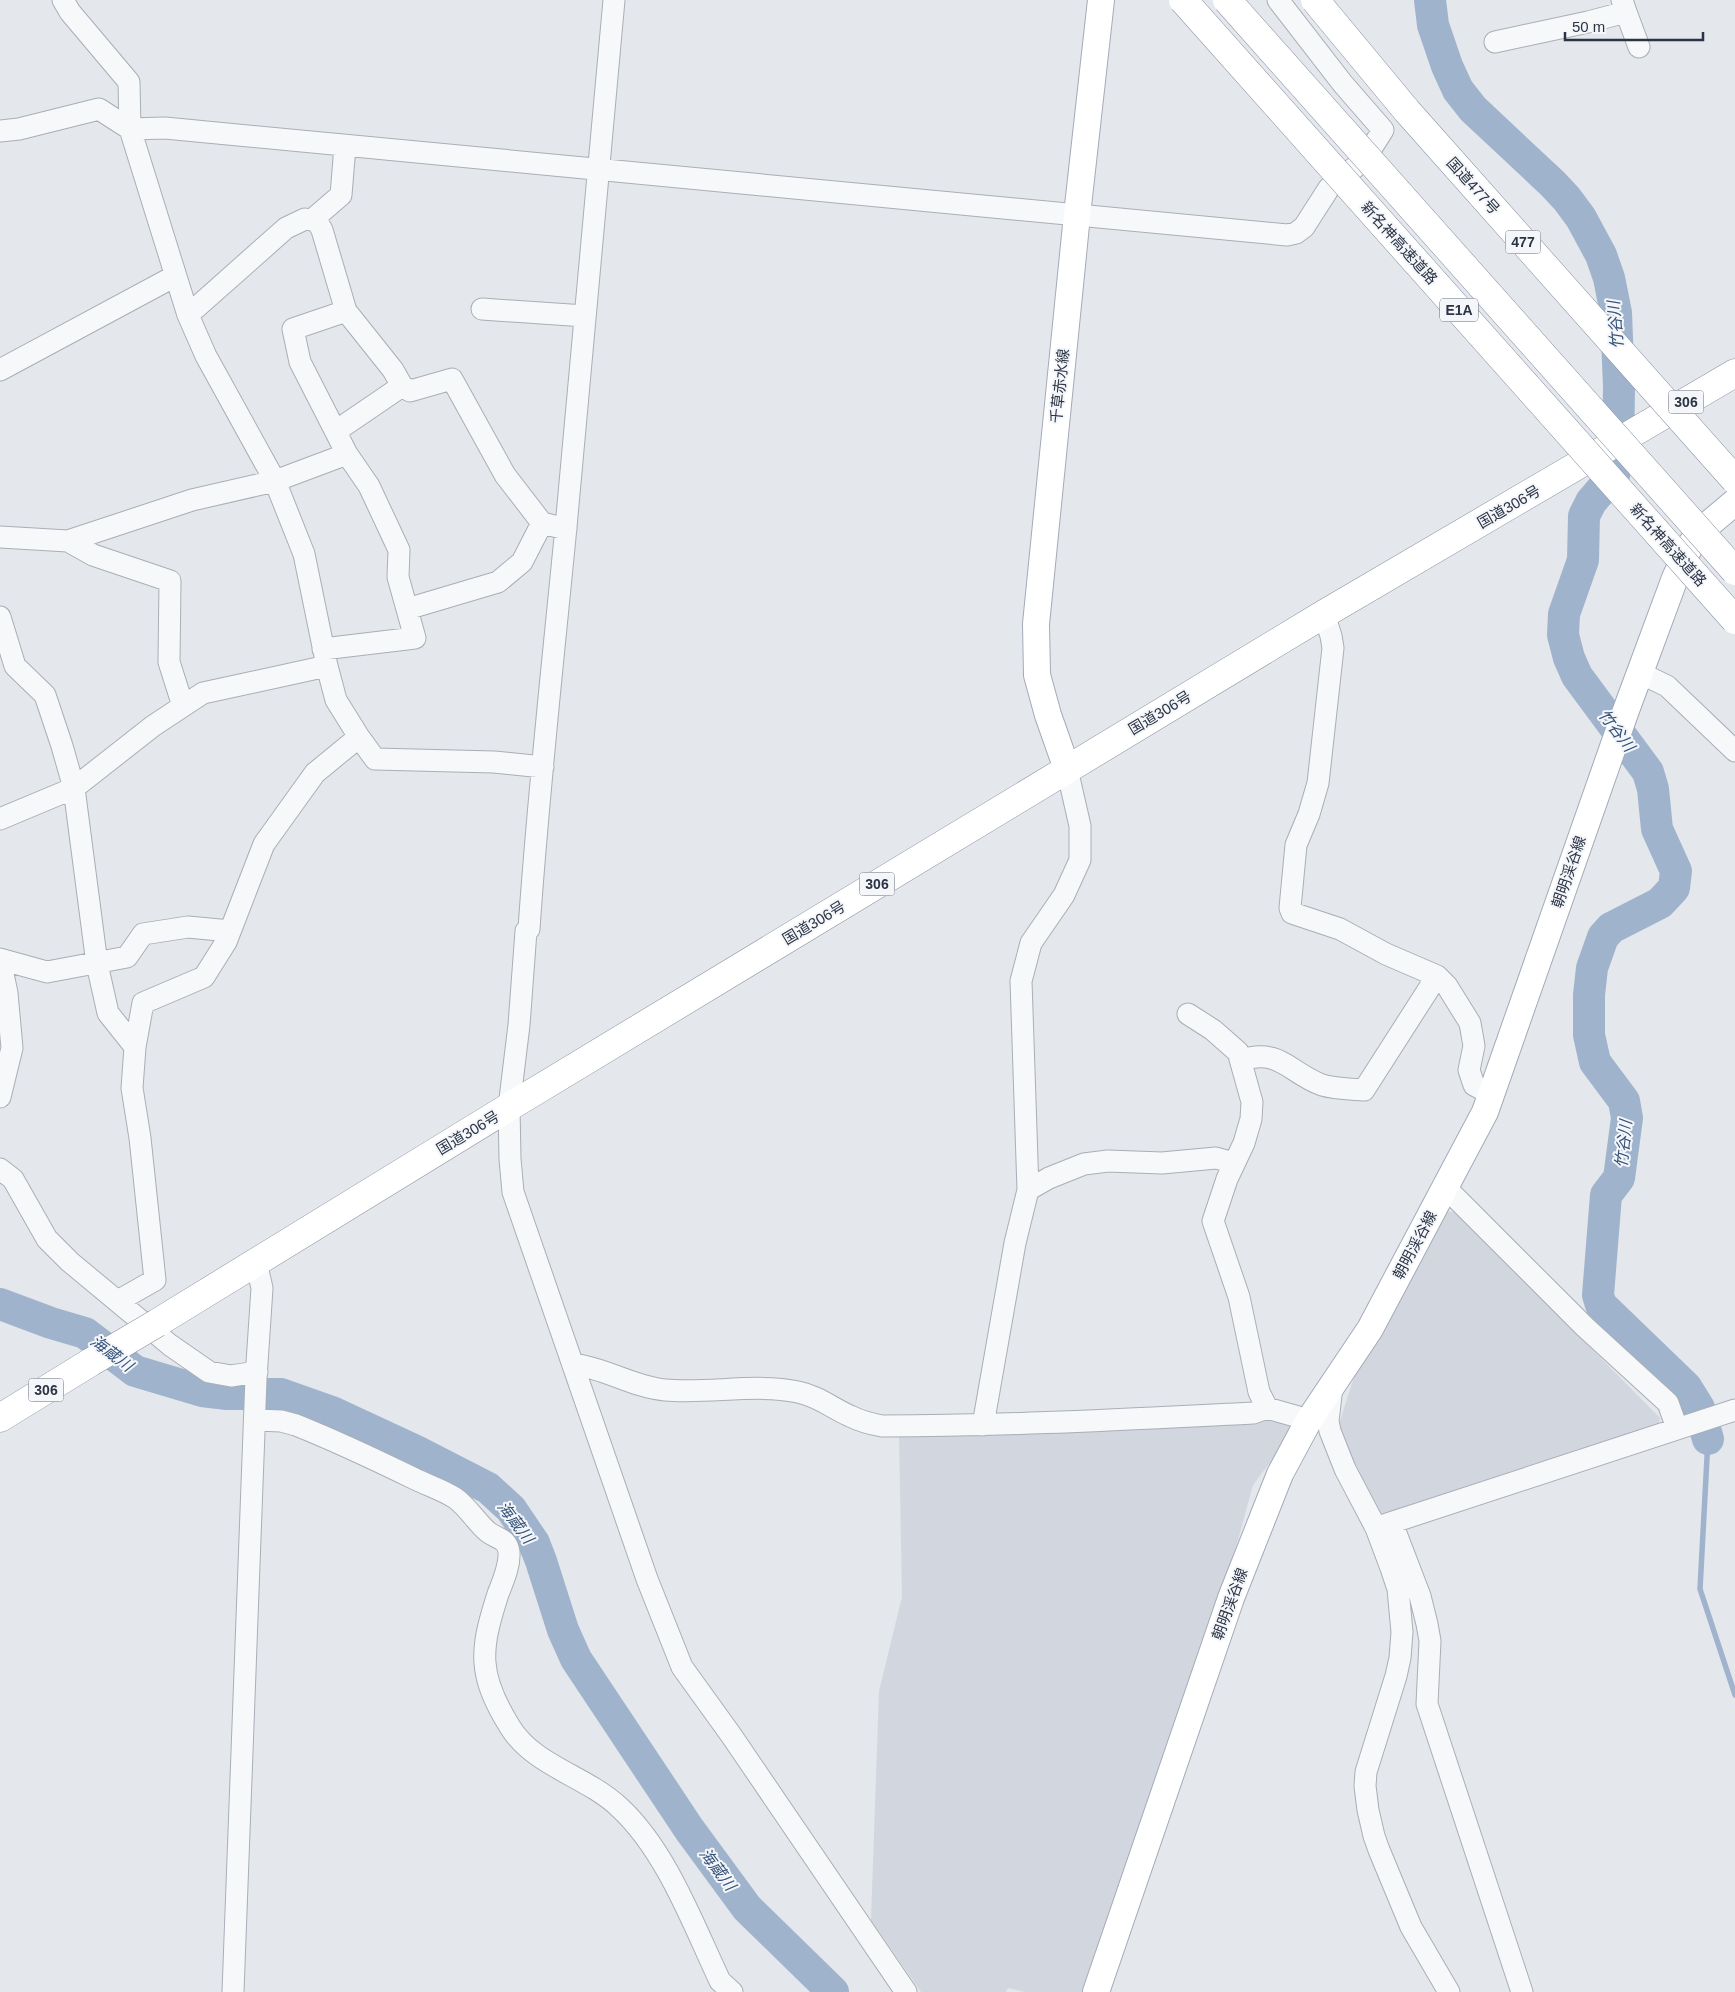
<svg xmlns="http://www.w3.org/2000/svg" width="1735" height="1992" viewBox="0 0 1735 1992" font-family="Helvetica,'Noto Sans JP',sans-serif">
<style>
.built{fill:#d2d6de}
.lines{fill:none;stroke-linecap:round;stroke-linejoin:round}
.stream{stroke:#9fb4cc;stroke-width:5.5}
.river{stroke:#9fb4cc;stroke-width:32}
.minor-casing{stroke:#a9aeb7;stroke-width:23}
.major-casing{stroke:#a3abb8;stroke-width:28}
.highway-casing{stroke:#8b94a3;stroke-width:29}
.minor{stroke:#f7f8fa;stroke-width:21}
.major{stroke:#fff;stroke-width:26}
.highway{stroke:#fff;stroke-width:28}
.highway-bridge-casing{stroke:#8b94a3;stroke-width:29;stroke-linecap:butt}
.highway-bridge{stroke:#fff;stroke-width:28}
.labels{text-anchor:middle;stroke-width:4;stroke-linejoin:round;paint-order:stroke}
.shield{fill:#f4f6f9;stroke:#676e7b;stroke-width:1}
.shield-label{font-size:14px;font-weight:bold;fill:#2b3445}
.street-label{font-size:15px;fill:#2b3445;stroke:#f4f6f9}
.water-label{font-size:16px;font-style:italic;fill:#34527a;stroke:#f4f6f9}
</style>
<rect width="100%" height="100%" fill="#e4e7ec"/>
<path class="built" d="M1446,1211L1458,1213L1660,1418L1658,1427L1389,1516L1380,1514L1356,1468L1338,1427L1355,1374Z
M1272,1417L1294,1422L1283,1445L1253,1485L1227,1580L1163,1771L1082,1992H1025L1008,1988L1006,1992H921L871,1920L879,1691L902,1597L899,1433Z"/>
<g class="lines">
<path class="stream" d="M1708,1439L1700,1589L1735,1695"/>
<path class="river" d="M1430,0L1433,25L1447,66L1458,90L1473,109L1553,184L1567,199L1581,218L1601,255L1609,278L1616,313L1619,387L1618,459L1614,475L1591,502L1584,516L1583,560L1564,614L1563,635L1569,658L1577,676L1648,772L1653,789L1657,829L1676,871L1674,888L1660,903L1611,928L1603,937L1592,968L1589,995V1035L1595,1062L1624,1101L1627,1118L1619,1178L1606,1195L1598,1295L1601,1305L1686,1387L1699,1408L1708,1439
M0,1304L51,1323L85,1333L135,1371L202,1391L227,1394H281L332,1412L416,1451L488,1488L511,1509L534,1543L541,1561L563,1630L576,1659L689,1829L747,1908L833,1992"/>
<g class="minor-casing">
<path id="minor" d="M63,0L70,12L129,82L130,129L188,315L206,356L275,481L304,554L327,666L336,700L359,737L375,759L494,762L543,767
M614,0C597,176 582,352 566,527C553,661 538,795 529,929L526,931L519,1025L509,1107L510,1159L513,1192L647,1579L682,1667L731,1735L906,1992
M1626,12L1639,47
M1495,42L1588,22L1626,12L1622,0
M0,131L19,129L99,109L130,129L165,128L1287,235L1296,233L1304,227L1329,188L1364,160L1383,130L1343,84L1278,0
M312,220L341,195L345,146
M482,309L585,316
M346,311L293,329L300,362L347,454
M188,315L286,228L305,219L317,221L322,230L346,311L393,370L402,386L410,391L452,379L505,475L542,523L566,529
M0,370L175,276
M336,431L402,386
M0,537L68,541L192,500L275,481L347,454L369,486L399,550L398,577L415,638L323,649
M68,541L93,555L170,581L169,662L183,706
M407,609L498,582L522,562L542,523
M1324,614L1331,636L1333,648L1318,783L1309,814L1296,845L1290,908L1292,913L1340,929L1386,954L1437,976L1447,986L1470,1023L1474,1046L1469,1070L1474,1085L1491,1094
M0,617L15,666L45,695L62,746L74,788L97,964L108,1013L135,1047L132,1088L140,1138L155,1280L118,1301
M1640,673L1667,686L1735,751
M0,819L74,788L153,726L203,693L327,666
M0,959L47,972L127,957L143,934L188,927L230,931
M0,960L7,993L12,1048L0,1097
M1188,1014L1213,1030L1238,1052L1252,1102L1251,1119L1244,1143L1227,1179L1213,1221L1239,1297L1259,1392L1267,1408
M135,1047L143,1003L204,977L226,942L264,844L315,773L359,737
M1241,1060C1281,1048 1289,1073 1322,1085C1335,1089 1351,1089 1364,1090L1437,976
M0,1169L13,1179L47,1239L70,1262L170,1345L209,1372L231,1376L257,1372
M1446,1188L1585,1327L1668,1403L1677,1428
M1028,1190L1049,1178L1084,1164L1108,1161L1162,1163L1216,1158L1234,1163
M573,1364C605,1368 633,1387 665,1390C709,1394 755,1383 798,1392C818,1396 832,1408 850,1416C860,1421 871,1424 882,1426C1006,1426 1130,1419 1253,1413L1267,1408L1309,1420
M1332,1387L1328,1421L1330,1431L1345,1469L1376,1528L1391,1568L1398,1589L1402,1632L1400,1658L1396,1676L1366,1772L1365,1786L1368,1810L1374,1836L1379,1850L1411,1927L1449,1992
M256,1420L281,1421L296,1425C336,1441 374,1459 413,1478C427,1485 443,1490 455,1498C468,1507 476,1522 488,1532C497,1539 507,1538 509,1552C510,1566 503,1581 498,1594C480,1650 477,1674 510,1727C534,1766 586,1776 619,1807C666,1850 693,1924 720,1981L732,1992
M983,1425L1015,1243L1028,1190L1021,981L1031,943L1064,895L1080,860V826L1067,769
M1392,1523L1420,1596L1427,1624L1430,1641L1427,1704L1522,1992
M1378,1527L1735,1410
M233,1992L256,1378L262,1288L256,1262"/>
</g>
<g class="major-casing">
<path id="major" d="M1067,769L1048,715L1037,675L1036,624L1077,215L1101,0
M1096,1992L1231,1598L1280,1474L1309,1420L1370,1329L1485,1112L1625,713L1675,578L1691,544L1710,523L1735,502"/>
</g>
<g class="highway-casing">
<path id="highway" d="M157,1323L509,1107L1324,614L1735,373
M0,1418L91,1362"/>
</g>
<use href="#minor" class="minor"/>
<use href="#major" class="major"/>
<use href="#highway" class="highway"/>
<g class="highway-bridge-casing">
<path id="highway-bridge" d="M1183,0L1735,620
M1227,0L1735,571
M1315,0L1407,111L1735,480
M91,1362L157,1323"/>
</g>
<use href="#highway-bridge" class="highway-bridge"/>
</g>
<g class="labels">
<g class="shield">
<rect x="1505.5" y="230.5" width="35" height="23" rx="4"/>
<rect x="1440" y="298.5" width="38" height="23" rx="4"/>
<rect x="1668.5" y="390.5" width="35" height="23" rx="4"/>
<rect x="859.5" y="872.5" width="35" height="23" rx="4"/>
<rect x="28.5" y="1378.5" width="35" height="23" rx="4"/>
</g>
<g class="shield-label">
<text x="1523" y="247">477</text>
<text x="1459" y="315">E1A</text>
<text x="1686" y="407">306</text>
<text x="877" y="889">306</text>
<text x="46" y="1395">306</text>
</g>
<g class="street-label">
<text transform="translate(1473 186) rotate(48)" y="5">国道477号</text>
<text transform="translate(1399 243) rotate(48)" y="5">新名神高速道路</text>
<text transform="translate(1060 386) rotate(-84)" y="5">千草赤水線</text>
<text transform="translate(1509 507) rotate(-30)" y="5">国道306号</text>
<text transform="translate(1668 545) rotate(48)" y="5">新名神高速道路</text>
<text transform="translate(1160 713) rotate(-31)" y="5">国道306号</text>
<text transform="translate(1569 872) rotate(-71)" y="5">朝明渓谷線</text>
<text transform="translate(814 923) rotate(-31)" y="5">国道306号</text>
<text transform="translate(468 1133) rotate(-31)" y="5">国道306号</text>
<text transform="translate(1415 1245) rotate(-62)" y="5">朝明渓谷線</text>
<text transform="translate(1230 1604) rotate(-70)" y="5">朝明渓谷線</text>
</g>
<g class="water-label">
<text transform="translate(1615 325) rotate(-95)" y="6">竹谷川</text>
<text transform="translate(1617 730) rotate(53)" y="6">竹谷川</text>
<text transform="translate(1623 1144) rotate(-84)" y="6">竹谷川</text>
<text transform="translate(112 1353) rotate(37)" y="6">海蔵川</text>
<text transform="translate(516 1522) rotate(53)" y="6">海蔵川</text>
<text transform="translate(718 1869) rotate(53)" y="6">海蔵川</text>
</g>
</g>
<path d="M1565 32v8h138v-8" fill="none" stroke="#2b3445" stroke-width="2.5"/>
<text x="1572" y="32" font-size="15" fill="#2b3445" stroke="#f4f6f9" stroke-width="4" paint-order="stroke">50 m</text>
</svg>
